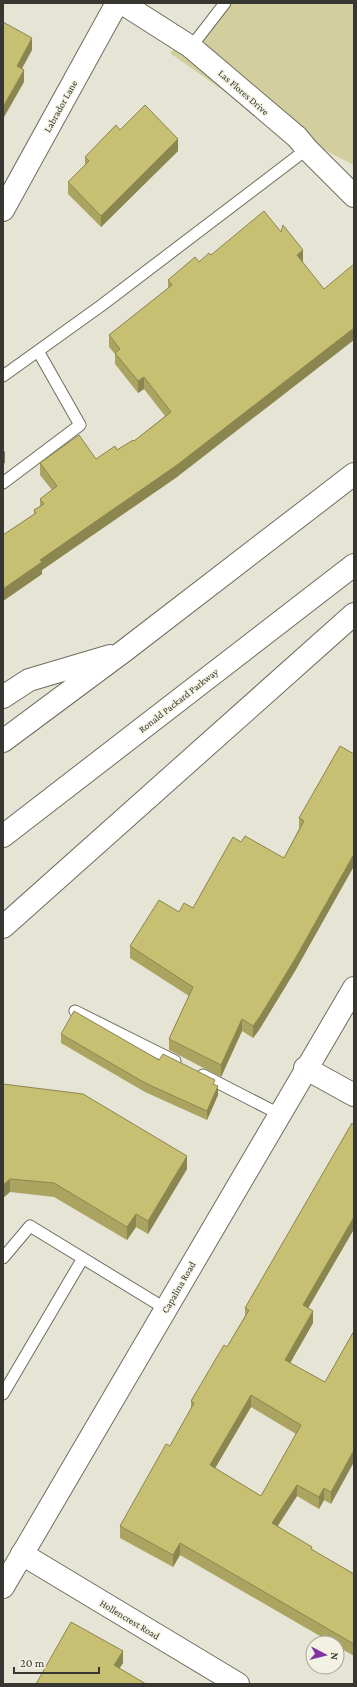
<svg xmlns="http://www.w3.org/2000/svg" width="357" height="1687" viewBox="0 0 357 1687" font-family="'Crimson Pro',serif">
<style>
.green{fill:#d2ce9e}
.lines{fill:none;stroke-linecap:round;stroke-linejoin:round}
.lane-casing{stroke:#6f6e60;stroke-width:13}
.street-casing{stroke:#6f6e60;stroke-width:24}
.secondary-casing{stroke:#6f6e60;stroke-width:24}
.highway-casing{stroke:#6f6e60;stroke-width:24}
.lane{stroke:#fff;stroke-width:11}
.street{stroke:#fff;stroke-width:22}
.secondary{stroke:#fff;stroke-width:22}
.highway{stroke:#fff;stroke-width:22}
.wall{fill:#aba461;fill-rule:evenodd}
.shaded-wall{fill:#8b864f}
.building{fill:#c7bf71;stroke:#8b864f;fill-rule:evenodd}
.labels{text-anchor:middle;stroke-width:3;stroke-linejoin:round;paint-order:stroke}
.street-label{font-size:10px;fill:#373630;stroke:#f3f2e2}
</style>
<rect width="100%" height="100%" fill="#e5e4d5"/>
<path class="green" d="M225,3H354V165L265,120L170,53L223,7Z"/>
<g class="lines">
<g class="lane-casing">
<path id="lane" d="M191,47L225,3
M3,376L102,305L307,149
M3,483L80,425L38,351
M75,1011L175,1061
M203,1075L279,1114
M3,1258L30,1226L166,1309
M3,1394L83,1258"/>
</g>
<g class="street-casing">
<path id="street" d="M122,3L191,47L297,137L307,149L354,196
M3,210L117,3
M305,1068L354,1095
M22,1554L238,1684"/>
</g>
<g class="secondary-casing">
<path id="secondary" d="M3,1587L354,988"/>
</g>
<g class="highway-casing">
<path id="highway" d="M3,697L29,680L110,656
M3,741L124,651L354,474
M3,836L354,565
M3,927L354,614"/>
</g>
<use href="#lane" class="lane"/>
<use href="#street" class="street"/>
<use href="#secondary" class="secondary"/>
<use href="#highway" class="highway"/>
</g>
<path class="wall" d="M120,130L178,151L101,227L68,194V182L85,165V157Z
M211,255L303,261L177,477L42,570V574L3,601V535L34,514V510L40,506V499L52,490L40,475V463L96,459L117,450L134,441L165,416L144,389L138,393L115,364V354L109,347V335L168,288V280Z
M354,754V866L295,971L259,1030L253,1038L242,1031L221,1077L169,1050V1039L189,996L130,958V946L179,912L193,908L241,842L284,858L299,829V818Z
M61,1034L159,1060L215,1085L218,1095L207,1120L145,1092L61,1043Z
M3,1084L187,1169L148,1234L136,1227L127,1240L54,1197L10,1192Z
M354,1125V1229L308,1308L313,1323L290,1363L325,1382L354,1331L331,1504L324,1500L319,1509L297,1496L278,1526L312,1550L354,1574V1656L337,1646V1643H332L180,1555L173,1567L120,1538V1526L170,1446L191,1408V1401L227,1347L245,1316V1308ZM251,1407L296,1434L261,1496L215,1468Z"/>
<path class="shaded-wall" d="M32,38V50L17,78V66Z
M24,70V82L3,119V107Z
M178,139V151L101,227V216Z
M303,250V261L297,266V255Z
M354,328V340L177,477L42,570V574L3,601V589L40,560Z
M144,377V389L138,393V381Z
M5,451V463L3,464V452Z
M354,854V866L295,971L259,1030L253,1038V1026Z
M242,1019V1031L221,1077V1065Z
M218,1086V1095L207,1120V1111Z
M187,1156V1169L148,1234V1221Z
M10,1179V1192L3,1198V1185Z
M136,1214V1227L127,1240V1227Z
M354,1217V1229L303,1317V1305Z
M313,1311V1323L285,1372V1360Z
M251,1395V1407L210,1477V1465Z
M354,1450V1462L331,1504V1492Z
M297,1485V1496L272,1534V1523Z
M324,1488V1500L319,1509V1497Z
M180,1543V1555L173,1567V1555Z
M123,1651V1663L114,1677V1665Z"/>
<path class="building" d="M3,22L32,38L17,66L24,70L3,107Z
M145,105L178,139L101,216L68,182L89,161L85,157L116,125L120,130Z
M264,211L281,232L283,225L303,250L297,255L324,289L354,264V328L177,465L40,560L42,562L3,589V535L36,513L34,510L44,504L40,499L57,486L40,463L79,435L96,459L115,446L117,450L133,440L134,441L171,412L144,377L138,381L115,353L120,349L109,335L172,285L168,280L195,257L199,262L209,253L211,255Z
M340,746L354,754V854L295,959L259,1018L253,1026L242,1019L221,1065L169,1039L193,987L130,946L159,900L179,912L184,903L193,908L233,837L241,842L245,836L284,858L304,821L299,818Z
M74,1011L159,1060L163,1054L215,1080L213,1084L218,1086L207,1111L145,1083L61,1034Z
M3,1084L83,1094L187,1156L148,1221L136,1214L127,1227L54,1183L10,1179L3,1185Z
M352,1123L354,1125V1217L303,1305L313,1311L285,1360L325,1382L354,1331V1450L331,1492L324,1488L319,1497L297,1485L272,1523L312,1547L311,1549L354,1574V1644L180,1543L173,1555L120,1526L166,1444L170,1446L194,1403L191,1401L224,1345L227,1347L249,1310L245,1308ZM251,1395L301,1425L261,1496L210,1465Z
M71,1622L123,1651L114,1665L146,1684H36Z"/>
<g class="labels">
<g class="street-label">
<text transform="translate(244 92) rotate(41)" y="4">Las Flores Drive</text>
<text transform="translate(60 106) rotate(-61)" y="4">Labrador Lane</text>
<text transform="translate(178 700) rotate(-38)" y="4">Ronald Packard Parkway</text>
<text transform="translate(178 1287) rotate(-60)" y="4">Capalina Road</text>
<text transform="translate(130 1619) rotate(31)" y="4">Hollencrest Road</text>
</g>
</g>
<rect width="357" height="1687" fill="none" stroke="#373630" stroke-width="8"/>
<g transform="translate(325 1655) rotate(97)"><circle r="19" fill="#f3f2e2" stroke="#a8a79b"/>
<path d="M0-3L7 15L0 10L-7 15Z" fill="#8133a4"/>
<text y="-6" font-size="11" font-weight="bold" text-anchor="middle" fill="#373630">N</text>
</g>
<path d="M14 1667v6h85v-6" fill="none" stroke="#373630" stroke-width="2"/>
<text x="20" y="1667" font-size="12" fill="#373630" stroke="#f3f2e2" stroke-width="3" paint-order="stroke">20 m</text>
</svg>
